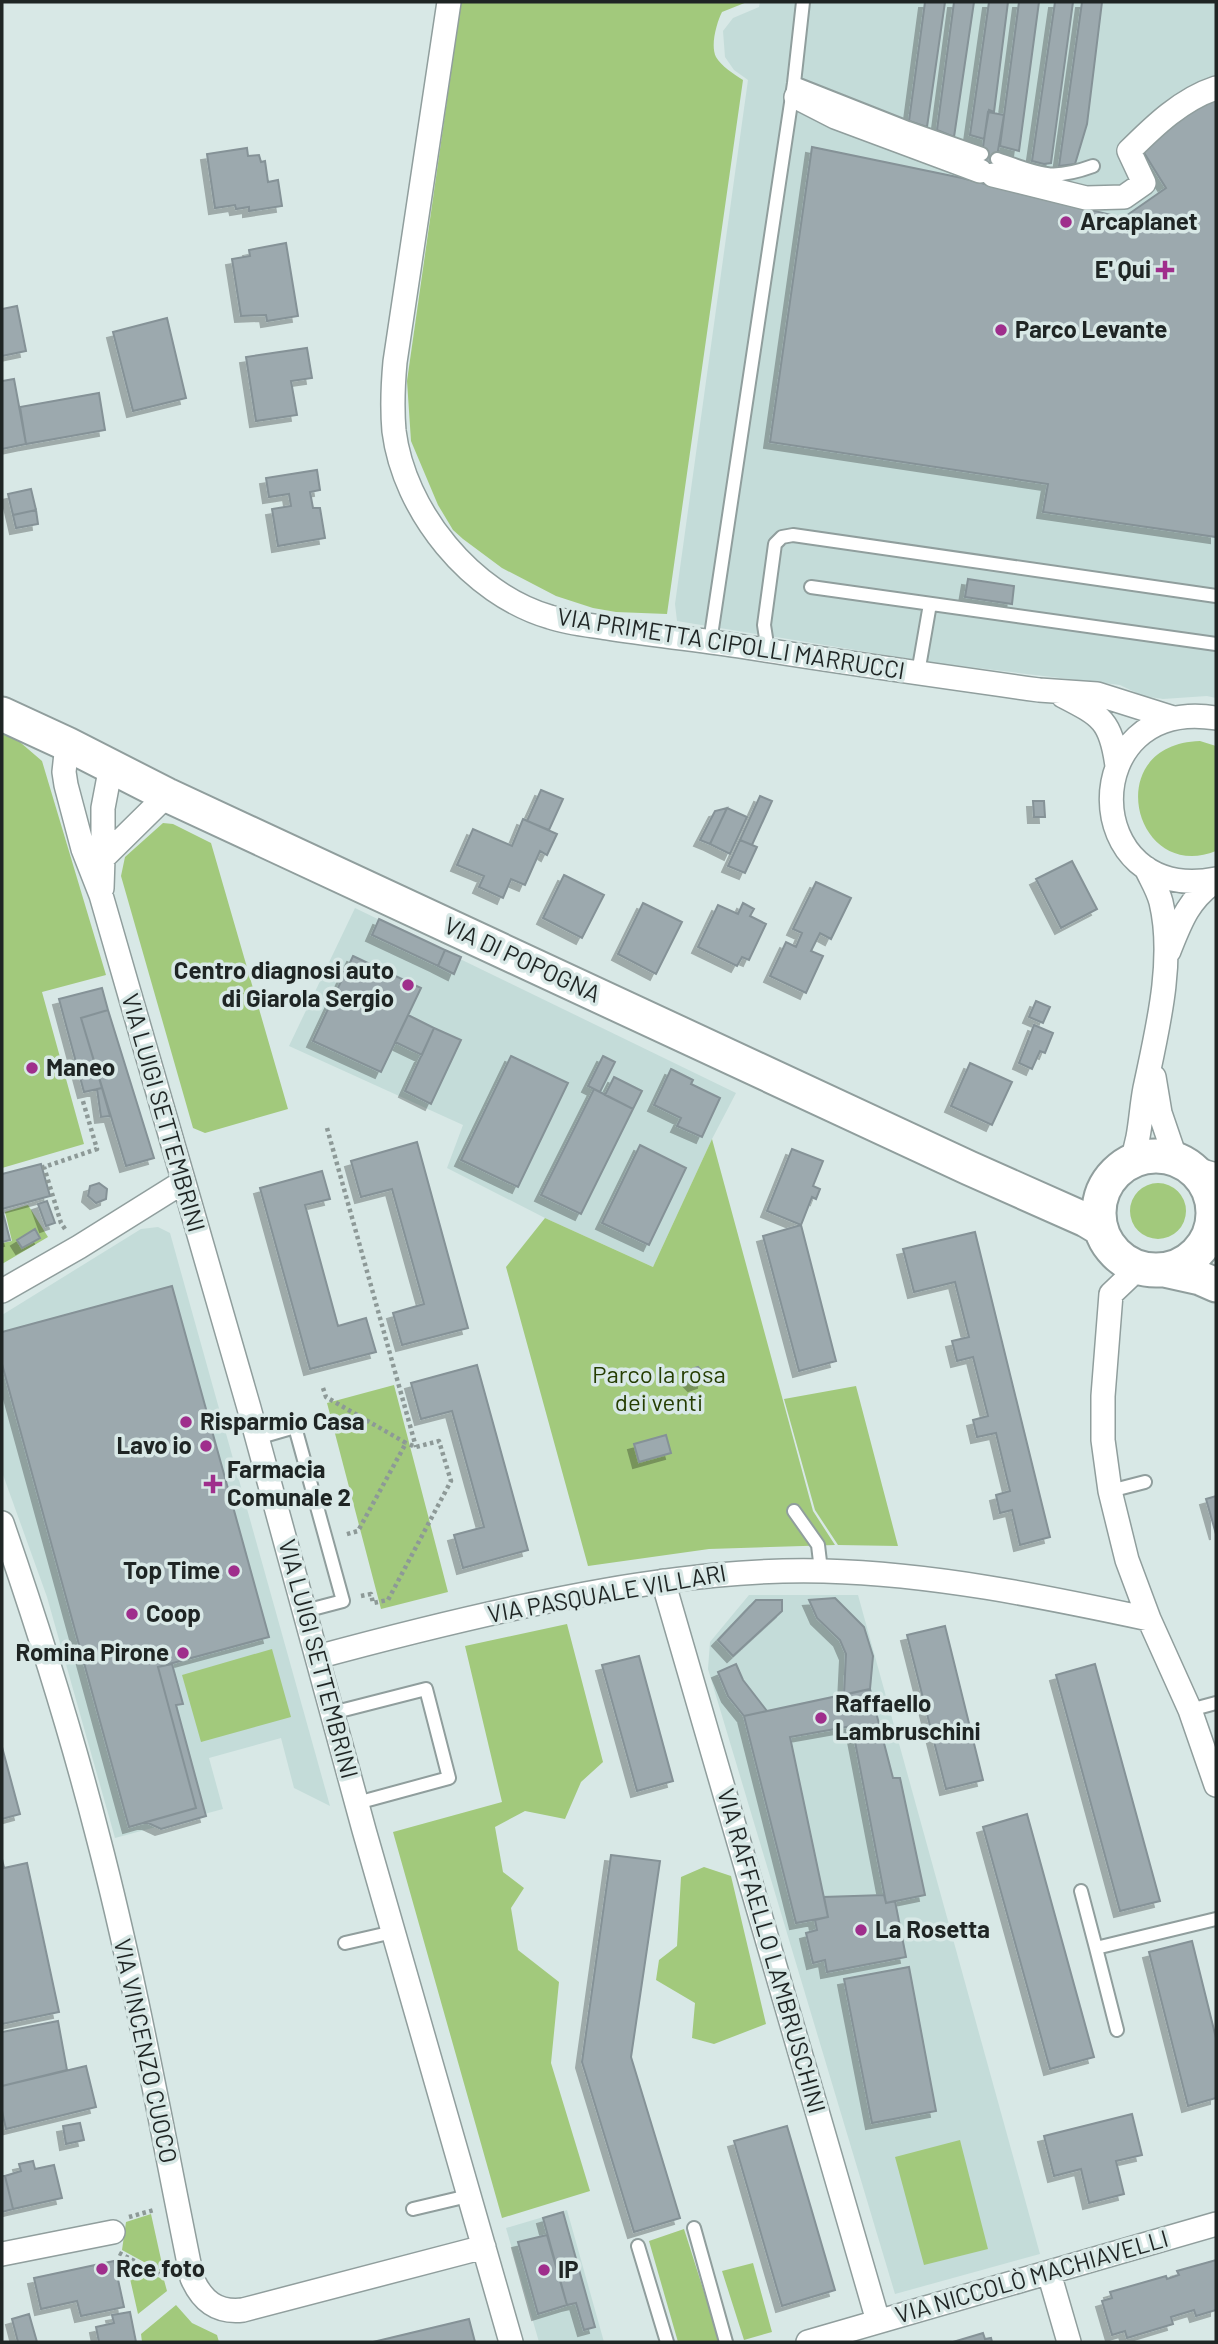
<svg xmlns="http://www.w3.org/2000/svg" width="1218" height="2344" viewBox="0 0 1218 2344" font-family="Barlow,sans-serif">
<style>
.built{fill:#c4dcd9}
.green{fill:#a2c97c}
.building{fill:#9ca9ae;stroke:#859297;stroke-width:2;filter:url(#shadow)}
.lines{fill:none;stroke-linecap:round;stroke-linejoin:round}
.lane-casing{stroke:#909e9d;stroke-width:16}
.street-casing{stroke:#909e9d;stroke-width:26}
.secondary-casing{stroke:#909e9d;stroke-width:37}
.path{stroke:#8d9997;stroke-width:4.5;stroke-dasharray:3.5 3.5;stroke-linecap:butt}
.lane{stroke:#fff;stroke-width:12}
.street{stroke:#fff;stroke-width:23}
.secondary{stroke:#fff;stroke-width:33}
.poi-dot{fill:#9f2e8c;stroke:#d8e8e6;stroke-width:2.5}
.labels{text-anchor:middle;stroke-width:7;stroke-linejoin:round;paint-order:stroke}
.poi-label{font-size:24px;font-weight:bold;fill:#1f2524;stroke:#d8e8e6;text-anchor:start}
.street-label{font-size:24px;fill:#1f2524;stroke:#d8e8e6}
.park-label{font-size:24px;fill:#253d02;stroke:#d8e8e6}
</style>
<defs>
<filter id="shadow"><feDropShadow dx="-6" dy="6" stdDeviation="0" flood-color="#0004"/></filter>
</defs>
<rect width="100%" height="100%" fill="#d8e8e6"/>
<path class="built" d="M760,2H1216V698L1207,696L1163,699L1143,696L1120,685L935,663L677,621L675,604L748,80L734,70L725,57L723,31L733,18L759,7Z
M355,908L736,1093L712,1139L653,1267L545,1218L447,1168L463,1125L289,1046Z
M158,1227L170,1233L330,1806L294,1788L281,1738L209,1758L223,1809L115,1838L47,1597L2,1472V1315L141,1229Z
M749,1595H858L1040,2254L895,2294L708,1669L710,1642Z
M567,2210L604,2342H539L506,2228Z"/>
<path class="green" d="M461,2H747L722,12C717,22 710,45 716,57C721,66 734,74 743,80L667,614L616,612L593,608L556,596L502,568L463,539L453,530L438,505L411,441L407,381Z
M2,732L14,737L42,761L106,975L42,992L84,1144L2,1168Z
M1200,741L1216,746V851C1134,884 1099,744 1200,741Z
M163,823L173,824L211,843L288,1109L205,1133L193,1128L121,876L125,857Z
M712,1139L813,1511L835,1545L709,1549L588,1566L506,1267L545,1218L653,1267Z
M1130 1211a28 28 0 1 1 56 0a28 28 0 1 1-56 0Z
M28,1205L48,1237L2,1264V1243L12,1241L5,1212Z
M394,1385L448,1592L381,1609L327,1403Z
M856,1386L898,1546L838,1545L815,1510L784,1399Z
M567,1624L603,1762L581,1782L565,1819L525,1811L495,1827L503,1872L524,1888L511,1908L518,1950L559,1982L551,2063L590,2191L502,2218L393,1832L502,1802L465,1646Z
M272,1649L291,1717L201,1742L182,1675Z
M704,1867L731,1876L766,2024L714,2044L692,2038L695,2003L656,1980L659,1960L677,1946L681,1877Z
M960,2140L988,2249L924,2265L895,2157Z
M151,2214L164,2273L122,2250L126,2222Z
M684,2229L720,2342H678L649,2241Z
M126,2261L164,2280L167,2291L138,2314Z
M753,2263L772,2332L744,2340L722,2271Z
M176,2305L192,2323L217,2335L219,2342H142L141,2334Z"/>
<path class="building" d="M925,2H945L927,127L909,121Z
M954,2H974L954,137L937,130Z
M989,2H1008L994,112L989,110L984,139L970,135Z
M1019,2H1039L1019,151L1000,146Z
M1055,2H1073L1051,163L1044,164L1032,161Z
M1082,2H1102L1087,124L1075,164L1059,166Z
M1216,94V537L1043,512L1048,484L770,442L812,147L962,178L1123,218L1166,188L1141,148Z
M988,112L1004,115L992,186L978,182Z
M247,148L248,156L259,155L261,162L265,161L268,182L278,180L282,206L249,211V207L236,209L235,205L215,208L207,154Z
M286,243L298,316L267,321L266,315L241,316L232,259L250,256L249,250Z
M17,306L26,351L2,356V309Z
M167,318L186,398L133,411L113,332Z
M307,348L312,378L291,381L297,415L256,421L246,357Z
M14,379L26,444L2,449V381Z
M99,393L105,430L26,444L20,407Z
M317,470L320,490L310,492L313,508H320L325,538L278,546L272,509L291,506L289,494L269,497L266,478Z
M31,489L36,510L13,515L8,494Z
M36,510L38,524L16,528L13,515Z
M968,579L1014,586L1012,604L965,597Z
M541,790L563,799L549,830L527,821Z
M760,796L772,801L752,845L740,840Z
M1033,801H1044L1045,817H1034Z
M727,808L710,844L700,840L715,811Z
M727,808L747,817L730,854L710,844Z
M523,819L557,834L547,855L540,851L525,885L511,879L503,898L479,887L484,876L457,865L473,829L512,846Z
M740,840L757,847L745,873L728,866Z
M1072,861L1097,909L1061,928L1036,879Z
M564,875L604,895L582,938L543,918Z
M816,882L851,898L831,939L820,933L811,951L823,956L806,993L770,976L786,942L796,947L802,933L793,929Z
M643,903L682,922L656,974L618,954Z
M743,903L754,909L750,916L766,924L749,960L742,957L737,966L698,947L718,905L738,914Z
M379,919L445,950L438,966L372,935Z
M445,950L461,957L454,974L438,966Z
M353,956L421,988L381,1072L313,1041Z
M102,988L108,1010L81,1018L102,1088L84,1092L59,999Z
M1036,1001L1050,1007L1043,1023L1029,1017Z
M108,1010L154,1158L126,1166L81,1018Z
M408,1015L434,1028L422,1055L395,1042Z
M1034,1025L1053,1033L1045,1053L1040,1051L1032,1069L1019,1063Z
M434,1028L461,1040L431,1104L405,1091Z
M511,1056L568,1083L518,1187L461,1160Z
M603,1056L615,1062L600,1092L588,1086Z
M970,1063L1012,1082L992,1125L951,1106Z
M671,1069L693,1080L691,1084L720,1098L702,1137L677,1126L681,1118L654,1105Z
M614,1077L642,1091L633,1109L605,1095Z
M102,1088L110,1116L101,1117L97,1089Z
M594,1089L633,1109L581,1214L541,1195Z
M417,1142L468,1328L402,1345L393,1313L424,1304L392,1189L361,1197L351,1161Z
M640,1145L686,1168L649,1245L602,1223Z
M792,1149L823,1161L813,1186L820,1189L816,1199L812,1197L801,1225L767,1211Z
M41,1164L50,1196L2,1209V1174Z
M322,1171L330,1199L305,1205L338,1326L366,1318L376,1352L310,1369L260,1188Z
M99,1183L107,1189L106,1199L96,1203L88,1196L90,1186Z
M47,1201L55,1223L46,1226L38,1204Z
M3,1213L10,1240L2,1242V1214Z
M801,1225L836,1361L799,1371L763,1236Z
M35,1229L40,1238L22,1248L17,1240Z
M975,1232L1050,1537L1020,1545L1012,1510L1000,1513L996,1495L1010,1491L996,1433L977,1437L973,1420L988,1416L973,1357L957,1361L952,1341L969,1337L955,1282L914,1292L903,1249Z
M172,1286L269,1637L158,1667L196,1808L129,1827L2,1364V1332Z
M477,1365L528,1550L463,1568L454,1535L484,1527L452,1411L421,1419L411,1383Z
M698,1367L704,1373L703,1382L694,1385L688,1379L689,1370Z
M666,1435L671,1453L639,1462L634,1444Z
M1216,1496V1534L1206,1499Z
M835,1598L864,1627L873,1656L870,1689L844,1695L846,1654L840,1640L817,1618L809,1600Z
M756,1600H782V1611L733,1656L718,1640Z
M945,1626L983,1780L946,1789L907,1635Z
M639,1656L673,1781L637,1791L602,1665Z
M172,1664L183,1704L176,1705L206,1816L161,1829L146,1822L196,1808L158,1667Z
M736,1664L743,1680L767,1711L744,1716L728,1696L718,1672Z
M1095,1664L1160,1901L1120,1911L1056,1675Z
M870,1689L893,1778H900L925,1895L886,1903L852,1726L790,1737L828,1917L796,1923L744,1716Z
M2,1747L20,1814L2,1819Z
M1027,1814L1094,2057L1050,2069L983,1827Z
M611,1855L660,1861L631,2057L680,2218L634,2232L582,2062Z
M2,1859L4,1868L27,1863L59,2012L2,2024Z
M884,1895L886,1903L895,1901L906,1957L827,1972L825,1960L813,1963L806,1933L817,1930L815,1920L828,1917L824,1897Z
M1192,1941L1216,2038V2098L1188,2106L1149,1952Z
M909,1967L936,2111L872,2123L844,1979Z
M58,2021L67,2070L2,2086V2032Z
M86,2066L96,2107L6,2129L2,2111V2086Z
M1132,2114L1142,2155L1116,2161L1124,2194L1089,2203L1081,2169L1054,2176L1044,2136Z
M80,2123L84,2140L66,2144L63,2126Z
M787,2126L835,2290L782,2306L734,2141Z
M33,2161L35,2169L54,2165L62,2198L13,2209L5,2176L21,2171L19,2164Z
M2,2176H5L13,2209L2,2212Z
M563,2212L595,2327L584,2330L576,2303L567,2305L543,2218Z
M547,2235L567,2305L538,2314L518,2242Z
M1216,2260V2310L1196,2316L1194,2310L1171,2317L1173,2324L1127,2338L1125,2331L1112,2335L1102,2301L1112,2298L1110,2292L1166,2276L1167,2279L1179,2275L1177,2271Z
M114,2261L124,2307L81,2316L77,2301L41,2309L34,2278Z
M130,2312L136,2342H99L96,2327L114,2323L112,2315Z
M29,2314L37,2342H18L12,2319Z
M469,2319L475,2342H373Z
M983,2333L985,2339L991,2338L992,2342H953Z"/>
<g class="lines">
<g class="lane-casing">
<path id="lane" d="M794,83L908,128L982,154
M997,159C1039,173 1049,182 1093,166
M811,587L1216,644
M710,642L794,83L803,2
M768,651L764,625L775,544L782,537L793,535L1216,596
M918,673L930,604
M257,1438L295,1427L343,1601L305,1611
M1110,1491L1145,1482
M794,1511L818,1545L821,1570
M1190,1710L1216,1703
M332,1713L426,1689L449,1778L357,1803
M1081,1891L1096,1948L1216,1919
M345,1943L393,1932
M1096,1948L1117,2030
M413,2209L468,2196
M694,2228L726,2342
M638,2246L667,2342"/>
</g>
<g class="street-casing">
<path id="street" d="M449,2L395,362C393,384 392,408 394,431C404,511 471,594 550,617C568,623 588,625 607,628C651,635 695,639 739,646C839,662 939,676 1039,690L1097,694L1173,718
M796,97L835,117L980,171
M993,175L1086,198L1124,197L1144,183L1129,151C1154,126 1182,99 1216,88
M1063,696C1102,716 1111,721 1117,766
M1216,718C1075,695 1078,906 1216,879
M67,744L64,772L66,785L83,849L101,895L249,1408L364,1830L511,2342
M103,858V808L111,766
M102,888L103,858L167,795
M1169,951C1180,923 1189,898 1216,881
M1154,1077L1160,1113L1176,1160
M1131,1162C1141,1136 1140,1114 1145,1088C1157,1031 1175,960 1161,902C1158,890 1151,879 1146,868
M1192,1168L1216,1175
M1214,1219L1216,1217
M1142,1269L1131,1275L1111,1294L1103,1396V1440L1110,1491L1127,1560L1149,1619L1190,1710L1216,1785
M2,1291L79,1247L183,1182
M2,1523C38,1627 71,1731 98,1837C136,1982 162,2131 192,2278C202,2301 217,2313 243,2310L484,2247
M663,1581L878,2321
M317,1657C413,1631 509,1607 607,1590C679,1578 750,1569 824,1571C934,1574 1041,1596 1149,1619
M2,2254L113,2232
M1049,2273L1069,2342
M808,2342L1216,2224"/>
</g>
<g class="secondary-casing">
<path id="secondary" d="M2,714L67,744L167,795L969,1168L1086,1220L1101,1229
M1099 1213a57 57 0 1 1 114 0a57 57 0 1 1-114 0Z
M1164,1270L1200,1278L1216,1285"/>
</g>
<path class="path" d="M327,1128L416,1447
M65,1229L61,1223L44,1167L97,1149L82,1098
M323,1388L326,1397L406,1443L358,1531L344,1535
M361,1596L371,1594L373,1603L388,1600L451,1481L439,1441L416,1447L406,1443
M129,2217L154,2210
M119,2253L167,2278"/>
<use href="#lane" class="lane"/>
<use href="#street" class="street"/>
<use href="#secondary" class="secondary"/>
</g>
<g class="poi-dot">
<circle cx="1066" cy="222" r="7"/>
<path d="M1161.5 259.5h7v7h7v7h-7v7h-7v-7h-7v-7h7z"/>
<circle cx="1001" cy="330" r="7"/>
<circle cx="408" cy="985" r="7"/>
<circle cx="32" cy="1068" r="7"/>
<circle cx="186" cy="1422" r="7"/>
<circle cx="206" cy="1446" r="7"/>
<path d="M209.5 1473.5h7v7h7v7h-7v7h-7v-7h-7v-7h7z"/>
<circle cx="234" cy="1571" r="7"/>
<circle cx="132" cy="1614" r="7"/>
<circle cx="183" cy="1653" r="7"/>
<circle cx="821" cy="1718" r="7"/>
<circle cx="861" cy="1930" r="7"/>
<circle cx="102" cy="2269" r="7"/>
<circle cx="544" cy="2270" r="7"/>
</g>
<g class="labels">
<g class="poi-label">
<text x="1080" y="230">Arcaplanet</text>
<text x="1151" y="278" text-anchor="end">E' Qui</text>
<text x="1015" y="338">Parco Levante</text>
<text x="394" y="979" text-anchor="end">Centro diagnosi auto<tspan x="394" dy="28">di Giarola Sergio</tspan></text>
<text x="46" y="1076">Maneo</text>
<text x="200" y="1430">Risparmio Casa</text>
<text x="192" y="1454" text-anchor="end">Lavo io</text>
<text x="227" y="1478">Farmacia<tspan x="227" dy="28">Comunale 2</tspan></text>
<text x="220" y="1579" text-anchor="end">Top Time</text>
<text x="146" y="1622">Coop</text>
<text x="169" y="1661" text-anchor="end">Romina Pirone</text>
<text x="835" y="1712">Raffaello<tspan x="835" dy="28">Lambruschini</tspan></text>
<text x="875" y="1938">La Rosetta</text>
<text x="116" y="2277">Rce foto</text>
<text x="558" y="2278">IP</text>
</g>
<g class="street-label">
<text transform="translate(731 644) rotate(9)" y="8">VIA PRIMETTA CIPOLLI MARRUCCI</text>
<text transform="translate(522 960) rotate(25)" y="8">VIA DI POPOGNA</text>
<text transform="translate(163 1113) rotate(74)" y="8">VIA LUIGI SETTEMBRINI</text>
<text transform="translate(607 1594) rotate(-10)" y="8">VIA PASQUALE VILLARI</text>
<text transform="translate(318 1659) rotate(75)" y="8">VIA LUIGI SETTEMBRINI</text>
<text transform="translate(771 1951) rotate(74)" y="8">VIA RAFFAELLO LAMBRUSCHINI</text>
<text transform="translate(145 2051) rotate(78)" y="8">VIA VINCENZO CUOCO</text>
<text transform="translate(1032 2277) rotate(-16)" y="8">VIA NICCOLÒ MACHIAVELLI</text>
</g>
<g class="park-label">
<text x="659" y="1383">Parco la rosa<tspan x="659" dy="28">dei venti</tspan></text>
</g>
</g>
<rect width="1218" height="2344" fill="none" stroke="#1f2524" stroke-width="7"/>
</svg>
